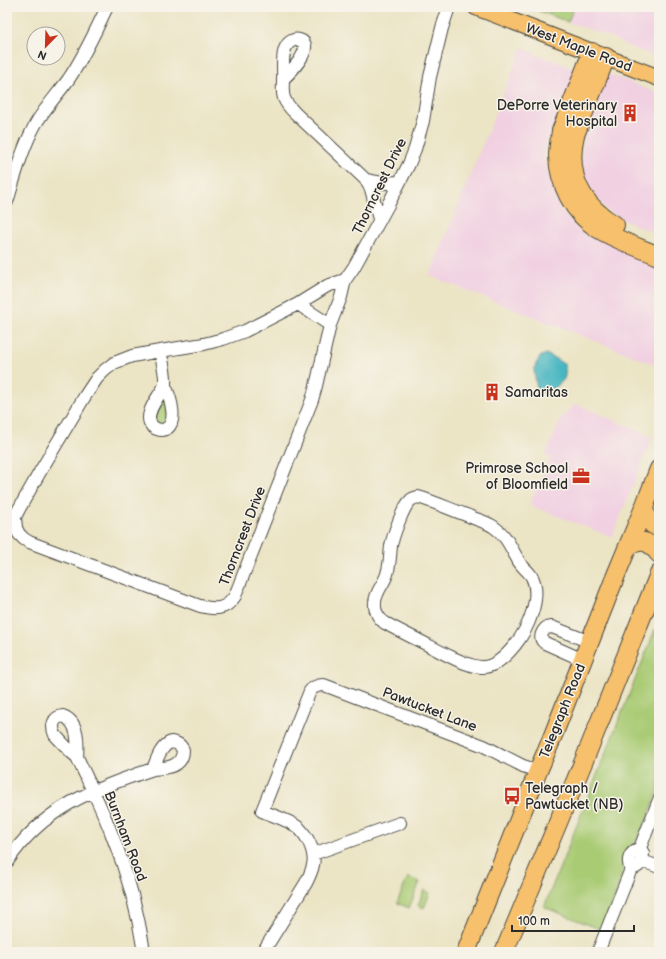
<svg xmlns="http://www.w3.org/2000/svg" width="666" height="959" viewBox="0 0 666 959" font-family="'Balsamiq Sans',sans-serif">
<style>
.built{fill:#f1d0e2}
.green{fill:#a9cb73;stroke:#6a7b4f}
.water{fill:#47b6c1;stroke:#397076}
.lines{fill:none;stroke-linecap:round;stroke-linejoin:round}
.minor-casing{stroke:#484742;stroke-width:14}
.major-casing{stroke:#484742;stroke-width:18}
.highway-casing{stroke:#484742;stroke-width:20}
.minor{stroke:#fff;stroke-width:12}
.major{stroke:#f7c06c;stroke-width:16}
.highway{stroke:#f7c06c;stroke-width:18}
.labels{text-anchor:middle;stroke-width:3;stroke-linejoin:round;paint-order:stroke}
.street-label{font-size:14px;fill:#2b2b2b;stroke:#f7f3e8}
.poi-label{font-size:14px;fill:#2b2b2b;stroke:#f7f3e8;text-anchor:end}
</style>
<rect width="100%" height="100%" fill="#f7f3e8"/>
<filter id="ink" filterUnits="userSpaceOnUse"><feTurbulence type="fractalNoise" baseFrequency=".025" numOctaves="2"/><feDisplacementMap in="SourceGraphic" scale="8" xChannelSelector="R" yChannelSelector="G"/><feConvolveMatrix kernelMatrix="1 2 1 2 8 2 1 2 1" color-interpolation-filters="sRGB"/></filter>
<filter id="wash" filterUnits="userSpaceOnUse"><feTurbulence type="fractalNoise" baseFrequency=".012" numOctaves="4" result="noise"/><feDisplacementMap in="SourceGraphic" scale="16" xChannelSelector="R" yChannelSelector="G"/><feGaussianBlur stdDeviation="0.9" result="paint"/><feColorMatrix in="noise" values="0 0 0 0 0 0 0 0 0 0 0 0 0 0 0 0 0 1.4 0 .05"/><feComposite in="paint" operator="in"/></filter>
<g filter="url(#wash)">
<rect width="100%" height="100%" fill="#ebe4c5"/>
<path class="built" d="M574,7H659V58L625,45L619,41L611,37L568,22Z
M522,48L576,70L543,153L559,208L577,228L659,262V366L430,276L457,208Z
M607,73L659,94V235L623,220L607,210L589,188L581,162L585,125Z
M576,404L652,437L612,537L529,505L551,458L545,456L561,418Z"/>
<path class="green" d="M529,7H574L568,22Z
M164,395L169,421L159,427L153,417Z
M659,620V790L646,822L637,839L627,852L625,859L623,870L619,886L602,930L544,907Z
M408,877L420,882L409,908L397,903Z
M424,890L430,893L424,908L418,905Z"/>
<path class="water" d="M546,354L556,359L565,365C565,370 566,375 564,379C563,381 559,384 557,386C551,392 545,396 537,390L534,370L536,364L540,357Z"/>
</g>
<g filter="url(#ink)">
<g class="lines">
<g class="minor-casing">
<path id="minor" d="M283,79C290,73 313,49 302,41C298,39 294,39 290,42C280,49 284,69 283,80C283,86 282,92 284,98C286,104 291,109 295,113L366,180L371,189L379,219
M366,180L382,183L399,182
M7,202C15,176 22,149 35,125C44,109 57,95 68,80C84,57 95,32 107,7
M345,280L327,286L298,304L245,331L223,339L204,344L160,351L132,356L114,363L105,370L97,378L85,396L41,470L19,509L15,517L16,528L19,534L24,539L29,542L200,606C215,610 226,610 235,596L312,400L316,386L330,325L341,297L345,280L354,267L389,203L409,164L415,149L423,121L430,77L442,28L449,7
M298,304L330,325
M160,351C162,361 166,373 165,384C164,388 161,392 159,395C154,403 144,417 152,426C155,429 159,430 163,430C180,426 170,396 165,386
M418,497C435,502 452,510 469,516C477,520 487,522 494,527C506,535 510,546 517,558C520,566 528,570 532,577C542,597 528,629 515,645C507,655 495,668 481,667C464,666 436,649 420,641C408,635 396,629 385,623C378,618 374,610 375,602C376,591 384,584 387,574C390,565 390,555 391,546C393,536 403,507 410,501C412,498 415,498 418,497Z
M583,660L545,643C539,639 541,633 546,628L552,627L590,642
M63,716C79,722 78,743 77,757L71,752L55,735C51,726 53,717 63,716Z
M171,742C177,743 180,744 183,750C183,767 167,768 153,769C157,759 161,746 171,742Z
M77,757C89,783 102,808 112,835C127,872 138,912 144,952
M313,854L400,823
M642,861L659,867
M7,862C43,807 94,789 153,769
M631,869C626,860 630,852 640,848L659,800
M263,952L306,883C309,877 312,871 313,865C316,853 308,837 299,828C289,820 274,816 262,811L310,691C314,686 318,685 324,685L484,746L523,766L538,771
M598,952L631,869C640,867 643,861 643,853L640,848"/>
</g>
<g class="major-casing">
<path id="major" d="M476,7L659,78"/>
</g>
<g class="highway-casing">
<path id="highway" d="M592,52L561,131C560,139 558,147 558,156C559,184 573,213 597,228C616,240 638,247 659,256
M606,57L575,135C566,174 581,205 615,225
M643,510L653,525L659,528
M629,545C644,539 649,541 659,554
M466,952L526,802L538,771L550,743L616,575L643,510L659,469
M504,952L585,758L659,574"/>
</g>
<use href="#minor" class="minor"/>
<use href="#major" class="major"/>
<use href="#highway" class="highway"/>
</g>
</g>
<defs>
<g id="building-bare" transform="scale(1.38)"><path d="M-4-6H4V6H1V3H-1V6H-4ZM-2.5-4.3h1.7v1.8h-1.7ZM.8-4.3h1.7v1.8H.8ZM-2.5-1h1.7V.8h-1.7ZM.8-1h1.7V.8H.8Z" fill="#c8321e" stroke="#f7f3e8" stroke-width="2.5" paint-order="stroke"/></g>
<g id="office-bare" transform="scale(1.38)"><path d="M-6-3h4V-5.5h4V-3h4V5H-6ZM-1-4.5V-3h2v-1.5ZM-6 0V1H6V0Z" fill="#c8321e" stroke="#f7f3e8" stroke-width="2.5" paint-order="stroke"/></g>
<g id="bus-bare" transform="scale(1.38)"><path d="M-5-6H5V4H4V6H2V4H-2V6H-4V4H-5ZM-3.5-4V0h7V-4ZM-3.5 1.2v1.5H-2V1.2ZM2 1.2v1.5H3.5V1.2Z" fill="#c8321e" stroke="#f7f3e8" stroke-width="2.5" paint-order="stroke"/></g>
</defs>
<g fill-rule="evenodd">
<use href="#building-bare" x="630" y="113"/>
<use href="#building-bare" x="492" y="392"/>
<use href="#office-bare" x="581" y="476"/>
<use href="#bus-bare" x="512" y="796"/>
</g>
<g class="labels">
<g class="street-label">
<text transform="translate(579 47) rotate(21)" y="5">West Maple Road</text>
<text transform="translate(379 186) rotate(-64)" y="5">Thorncrest Drive</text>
<text transform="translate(242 536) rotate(-69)" y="5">Thorncrest Drive</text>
<text transform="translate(430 709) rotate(21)" y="5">Pawtucket Lane</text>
<text transform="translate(562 711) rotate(-68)" y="5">Telegraph Road</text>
<text transform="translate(126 836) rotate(69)" y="5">Burnham Road</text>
</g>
<g class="poi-label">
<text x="617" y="110">DePorre Veterinary<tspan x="617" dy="16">Hospital</tspan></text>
<text x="505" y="397" text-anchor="start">Samaritas</text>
<text x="568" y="473">Primrose School<tspan x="568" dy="16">of Bloomfield</tspan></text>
<text x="525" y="793" text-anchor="start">Telegraph /<tspan x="525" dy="16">Pawtucket (NB)</tspan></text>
</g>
</g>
<rect width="666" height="959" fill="none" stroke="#f7f3e8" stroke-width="24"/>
<g transform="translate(46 46) rotate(203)"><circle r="19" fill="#f7f3e8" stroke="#a5a39c"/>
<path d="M0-3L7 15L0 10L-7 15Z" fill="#c8321e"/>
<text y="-6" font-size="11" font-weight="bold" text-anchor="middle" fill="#2b2b2b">N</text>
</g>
<path d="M512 925v6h122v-6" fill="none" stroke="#2b2b2b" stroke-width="2"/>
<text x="518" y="925" font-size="12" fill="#2b2b2b" stroke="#f7f3e8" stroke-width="3" paint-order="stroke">100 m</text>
</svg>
